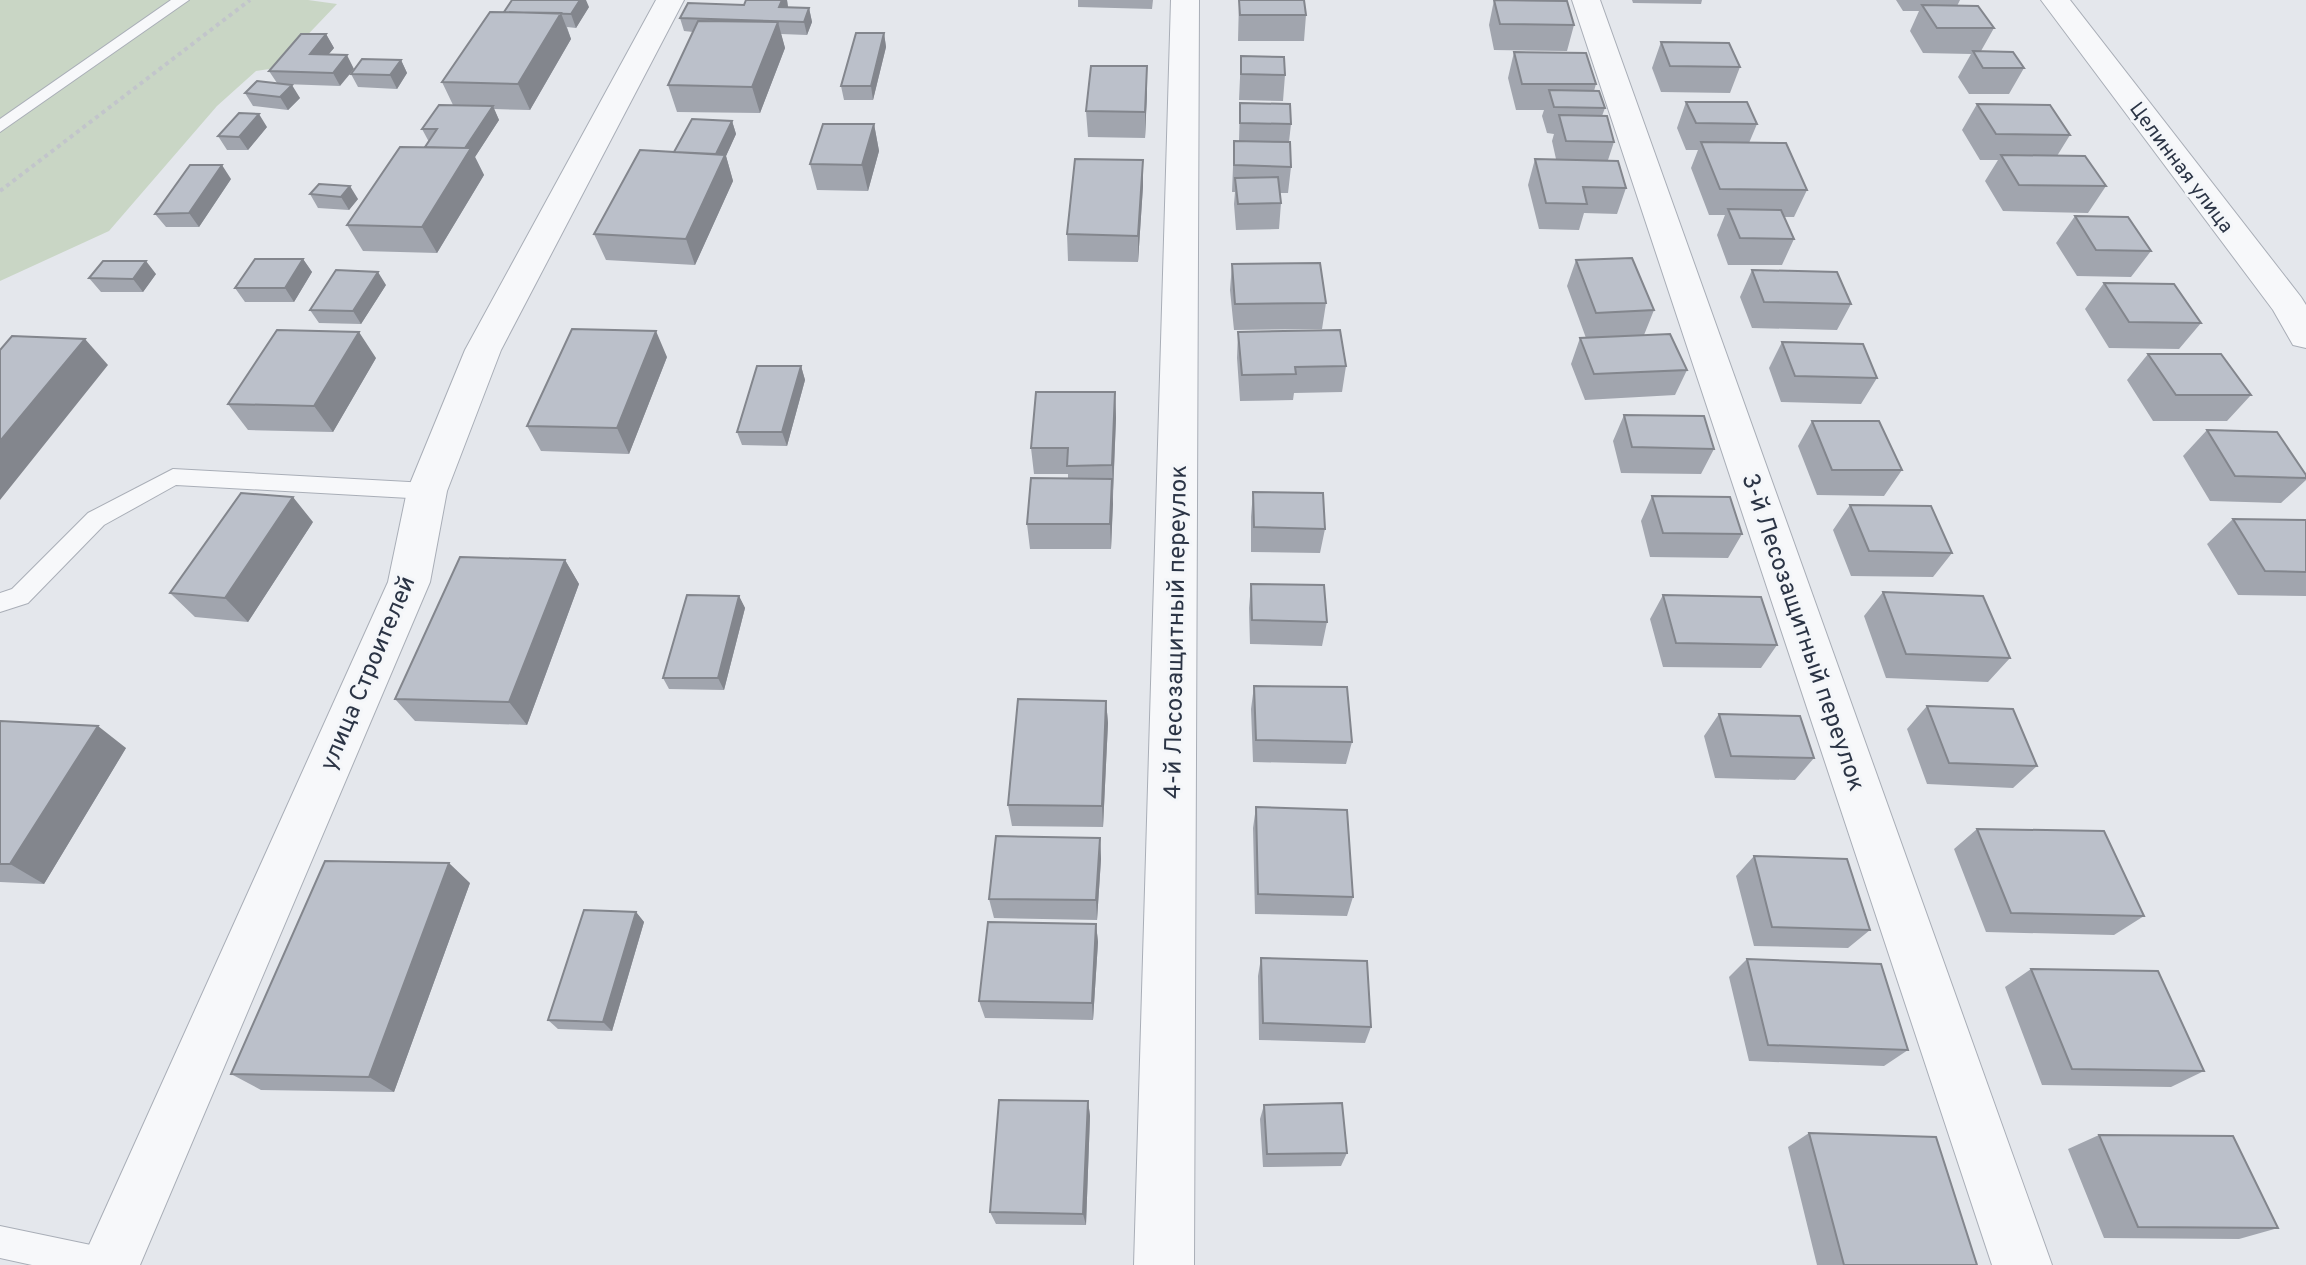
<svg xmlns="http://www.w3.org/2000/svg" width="2306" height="1265" viewBox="0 0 2306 1265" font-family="Overpass,sans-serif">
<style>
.green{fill:#c9d6c5}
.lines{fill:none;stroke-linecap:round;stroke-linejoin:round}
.lane-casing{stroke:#a9aeb7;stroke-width:2}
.street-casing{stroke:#a9aeb7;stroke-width:2}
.path{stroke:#c2c5cb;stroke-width:4;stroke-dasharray:4 4;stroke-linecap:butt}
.lane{fill:#f7f8fa;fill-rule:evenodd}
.street{fill:#f7f8fa;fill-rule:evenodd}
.wall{fill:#a1a5ae}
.shaded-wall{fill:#83868d}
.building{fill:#bbc0ca;stroke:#83868d;stroke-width:2}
.labels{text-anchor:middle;stroke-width:6;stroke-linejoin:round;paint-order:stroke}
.far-street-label{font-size:20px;fill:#2b3445;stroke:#f4f6f9}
.street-label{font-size:24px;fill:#2b3445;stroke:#f4f6f9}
</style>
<rect width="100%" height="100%" fill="#e4e7ec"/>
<path class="green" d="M0,0H308L337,4L276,68L256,71L217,106L109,231L0,281Z"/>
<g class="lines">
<g class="lane-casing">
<path id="lane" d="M171,0H189L0,132V119Z
M173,469L427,483L435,485L438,491L435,497L427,499L176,485L104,525L28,603L0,612V593L12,589L88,513Z
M0,1226L110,1249L122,1253L126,1265H32L0,1258Z"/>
</g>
<g class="street-casing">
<path id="street" d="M656,0H684L501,350L447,491L430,582L140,1265H80L388,582L407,491L465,350Z
M1171,0H1199L1194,1265H1134Z
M1572,0H1600L2052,1265H1992Z
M2041,0H2070L2301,297L2306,305V348L2293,345L2273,310Z"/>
</g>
<path class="path" d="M0,191L250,0"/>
<use href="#lane" class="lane"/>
<use href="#street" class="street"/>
</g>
<path class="wall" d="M746,0H787L788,8H809L812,22L807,35L781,34L785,48L760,113L677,112L668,85L693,32L684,31L680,18L744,5Z
M1078,0H1153L1152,9L1078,7Z
M1239,0L1306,15L1304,41H1238Z
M1494,0H1556L1574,25L1567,51L1494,50L1489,25Z
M1632,0H1702L1701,4L1633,3Z
M1896,0H1960L1957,6L1994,28L1981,51L2024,68L2009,94H1969L1958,77L1971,54L1923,53L1910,31L1919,11H1903Z
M589,7L576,28L567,27L571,39L530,110L494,109L499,120L475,157L484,175L437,253L363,251L347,225L425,147L429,142L422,129L453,105L442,82L504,12Z
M884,33L886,47L873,100H844L841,86Z
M326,34L334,48L328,55L340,86L283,84L300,98L288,110L253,106L245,93L277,83L269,71Z
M1661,42L1740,67L1730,93L1661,92L1652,68Z
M1514,52L1596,84L1594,91L1605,108L1602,116L1614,142L1608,160L1626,188L1617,214L1584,213L1579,230L1539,229L1528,185L1535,159H1556L1552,141L1554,134L1547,133L1542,116L1544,110H1516L1508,78Z
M1241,56L1285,75L1283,101L1239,100Z
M401,60L407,73L397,89L358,87L351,74Z
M1147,92L1145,138L1088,137L1086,111Z
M1686,102L1757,124L1749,143L1807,190L1794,217H1784L1794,239L1782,265H1728L1717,235L1725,215H1709L1691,168L1698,150H1686L1677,128Z
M1240,103L1291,124L1289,142L1291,167L1288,193H1280L1281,203L1279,229L1236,230L1234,204L1235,192H1232L1233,167L1234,141H1239Z
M1977,104L2070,135L2057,156L2106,186L2088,213L2003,211L1985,181L1998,160H1980L1962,130Z
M732,121L736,134L726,156L733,181L695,265L606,260L594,234L674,152Z
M874,124L879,151L868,191L817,190L810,164Z
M267,127L248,150H227L218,136Z
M231,179L199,227H166L155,214Z
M319,184L358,199L349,210L318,208L310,194Z
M1143,186L1138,262L1068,261L1067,234Z
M2075,216L2151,251L2131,277L2077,276L2056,243Z
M303,259L312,272L294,302H245L235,288Z
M1576,260L1654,310L1644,335L1687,370L1675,395L1585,400L1571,364L1580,338H1586L1567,286Z
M1232,264L1326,303L1322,329L1234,330L1230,290Z
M1752,270L1851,304L1837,330L1752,328L1740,297Z
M156,274L143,292H101L89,278Z
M2104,283L2201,323L2179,349L2109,348L2085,309Z
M386,285L361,324L319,323L310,310Z
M1238,332L1346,366L1342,392L1294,393L1293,400L1240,401L1237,358Z
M1782,342L1877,378L1861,404L1781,402L1769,368Z
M2148,354L2251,395L2227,421H2153L2127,380Z
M667,357L629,454L541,451L527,426Z
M376,358L333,432L248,430L228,404Z
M801,366L805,380L787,446L742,445L737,432Z
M1115,392L1116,418L1111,549H1030L1027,524L1068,479V474H1034L1031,448Z
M1624,415L1714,449L1701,474L1621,473L1613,441Z
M1812,421L1902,470L1884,496L1817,495L1798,446Z
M2207,430L2306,475V480L2281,503L2210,501L2183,456Z
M1253,492L1325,529L1320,553L1251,552V517Z
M1652,496L1742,534L1728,558L1650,557L1641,521Z
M1850,505L1952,553L1933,577L1851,576L1833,530Z
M2233,519L2306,520V596L2238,595L2207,544Z
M313,522L248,622L195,617L170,593Z
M565,560L579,584L527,725L415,721L395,699Z
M1251,584L1327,622L1322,646L1250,644L1249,608Z
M1883,592L2010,658L1988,682L1886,678L1864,616Z
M1663,595L1777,645L1761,668L1663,667L1650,619Z
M739,596L745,608L724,690L669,689L663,678Z
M1254,686L1352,742L1346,764L1253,762L1251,709Z
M1106,701L1108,723L1103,827L1012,826L1008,805Z
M1927,706L2037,766L2013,788L1927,784L1907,729Z
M1719,714L1814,758L1795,780L1715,778L1704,736Z
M0,721L126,748L44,884L0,882Z
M1256,807L1353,897L1347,916L1255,914L1253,828Z
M1977,829L2144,916L2114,935L1986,932L1954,849Z
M1100,838L1101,859L1097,920L994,918L989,899Z
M1754,856L1870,930L1848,948L1754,946L1736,876Z
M470,883L394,1092L261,1090L231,1074Z
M636,912L644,922L612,1031L558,1029L548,1020Z
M1096,924L1098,942L1093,1020L985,1018L979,1001Z
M1261,958L1371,1027L1365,1043L1259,1040L1258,976Z
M1747,959L1908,1050L1884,1066L1749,1061L1729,977Z
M2031,969L2204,1071L2171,1087L2042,1085L2005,987Z
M1088,1101L1090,1116L1086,1225L996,1224L990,1212Z
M1264,1105L1347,1153L1341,1166L1263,1167L1260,1119Z
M1809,1133L1977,1265H1817L1788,1147Z
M2099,1135L2278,1228L2239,1239L2104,1238L2068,1149Z"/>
<path class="shaded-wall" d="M580,0H586L589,7L576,28L571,14Z
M782,0H787L788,7L782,21L779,7Z
M809,8L812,22L807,35L804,22Z
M561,13L571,39L530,110L518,84Z
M778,22L785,48L760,113L752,87Z
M884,33L886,47L873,100L871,86Z
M326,34L334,48L317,68L310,54Z
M347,55L354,69L340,86L333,73Z
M401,60L407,73L397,89L390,75Z
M1147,66V92L1145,138V112Z
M292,85L300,98L288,110L280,97Z
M493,106L499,120L475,157L484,175L437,253L422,227L465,149Z
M259,114L267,127L248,150L239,137Z
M732,121L736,134L726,156L733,181L695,265L686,239L715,155Z
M874,124L879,151L868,191L862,165Z
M1143,160V186L1138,262V236Z
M222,165L231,179L199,227L189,213Z
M350,186L358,199L349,210L341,197Z
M303,259L312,272L294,302L285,288Z
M146,261L156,274L143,292L133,279Z
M378,272L386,285L361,324L353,311Z
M656,331L667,357L629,454L617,428Z
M359,332L376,358L333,432L314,406Z
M85,339L108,365L0,500V441Z
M801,366L805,380L787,446L782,432Z
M1115,392L1116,418L1113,491L1112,465Z
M1112,479L1113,504L1111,549L1110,524Z
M293,497L313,522L248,622L225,598Z
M565,560L579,584L527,725L509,702Z
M739,596L745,608L724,690L718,678Z
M1106,701L1108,723L1103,827L1102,806Z
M98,726L126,748L44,884L10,864Z
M1100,838L1101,859L1097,920L1096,900Z
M449,863L470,883L394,1092L369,1077Z
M636,912L644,922L612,1031L603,1022Z
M1096,924L1098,942L1093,1020L1092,1003Z
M1088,1101L1090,1116L1086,1225L1083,1214Z"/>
<path class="building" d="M512,0H580L571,14L504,12Z
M746,0H782L779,7L809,8L804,22L680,18L688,3L744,5Z
M1239,0H1304L1306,15H1240Z
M1494,0L1567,1L1574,25L1500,24Z
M1922,5L1978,6L1994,28H1937Z
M490,12L561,13L518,84L442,82Z
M698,21L778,22L752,87L668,85Z
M856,33H884L871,86H841Z
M301,34H326L310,54L347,55L333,73L269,71Z
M1661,42L1729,43L1740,67L1670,66Z
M1973,51L2013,52L2024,68H1983Z
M1514,52L1586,53L1596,84H1522Z
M1241,56L1284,57L1285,75L1241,74Z
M362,59L401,60L390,75L351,74Z
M1091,66H1147L1145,112L1086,111Z
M257,81L292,85L280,97L245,93Z
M1549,90L1599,91L1605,108L1554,107Z
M1686,102H1747L1757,124L1696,123Z
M1240,103L1290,104L1291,124L1240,123Z
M1977,104L2050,105L2070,135L1996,134Z
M439,105L493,106L465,148L425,147L437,129H422Z
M239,113L259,114L239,137L218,136Z
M1559,115L1607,116L1614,142L1566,141Z
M692,119L732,121L716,154L674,152Z
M823,124H874L862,165L810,164Z
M1234,141L1290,142L1291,167L1234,165Z
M1701,142L1786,143L1807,190L1720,189Z
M400,147L471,148L422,227L347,225Z
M640,150L725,155L686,239L594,234Z
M2001,155L2085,156L2106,186L2019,185Z
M1075,159L1143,160L1138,236L1067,234Z
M1535,159L1618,161L1626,188L1583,187L1587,204L1546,203Z
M190,165H222L189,213L155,214Z
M1278,177L1281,203L1238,204L1235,178Z
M319,184L350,186L341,197L310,194Z
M1728,209L1781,210L1794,239L1740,238Z
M2075,216L2128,217L2151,251L2096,250Z
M1632,258L1654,310L1596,313L1576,260Z
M255,259H303L285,288H235Z
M103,261H146L133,279L89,278Z
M1320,263L1326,303L1235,304L1232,264Z
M336,270L378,272L353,311L310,310Z
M1752,270L1837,272L1851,304L1764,302Z
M2104,283L2174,284L2201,323L2129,322Z
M572,329L656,331L617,428L527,426Z
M277,330L359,332L314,406L228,404Z
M1340,330L1346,366L1295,367L1296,374L1242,375L1238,332Z
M1670,334L1687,370L1594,374L1580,338Z
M12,336L85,339L0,441V350Z
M1782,342L1863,344L1877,378L1795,376Z
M2148,354H2221L2251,395H2176Z
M757,366H801L782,432H737Z
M1036,392H1115L1112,465L1067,466L1068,448H1031Z
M1624,415L1704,416L1714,449L1632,447Z
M1812,421H1879L1902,470H1832Z
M2207,430L2277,432L2306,475V478L2235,476Z
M1031,478L1112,479L1110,524H1027Z
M1253,492L1323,493L1325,529L1254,527Z
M241,493L293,497L225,598L170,593Z
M1652,496L1730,497L1742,534L1663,533Z
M1850,505L1931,506L1952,553L1869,551Z
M2233,519L2306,520V572L2265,571Z
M460,557L565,560L509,702L395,699Z
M1251,584L1324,585L1327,622L1252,620Z
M1883,592L1983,596L2010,658L1906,654Z
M687,595L739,596L718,678H663Z
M1663,595L1761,597L1777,645L1676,643Z
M1254,686L1347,687L1352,742L1256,740Z
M1018,699L1106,701L1102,806L1008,805Z
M1927,706L2013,709L2037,766L1949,763Z
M1719,714L1800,716L1814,758L1731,756Z
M0,721L98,726L10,864H0Z
M1256,807L1347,810L1353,897L1258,894Z
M1977,829L2104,831L2144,916L2011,913Z
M996,836L1100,838L1096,900L989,899Z
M1754,856L1847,859L1870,930L1772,927Z
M325,861L449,863L369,1077L231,1074Z
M584,910L636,912L603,1022L548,1020Z
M988,922L1096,924L1092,1003L979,1001Z
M1261,958L1367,961L1371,1027L1263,1023Z
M1747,959L1881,964L1908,1050L1768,1045Z
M2031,969L2158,971L2204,1071L2072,1069Z
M999,1100L1088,1101L1083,1214L990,1212Z
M1342,1103L1347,1153L1267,1154L1264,1105Z
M1809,1133L1936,1137L1977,1265H1844Z
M2099,1135L2233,1136L2278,1228L2138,1227Z"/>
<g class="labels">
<g class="far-street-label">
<text transform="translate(2182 167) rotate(53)" y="7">Целинная улица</text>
</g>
<g class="street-label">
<text transform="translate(1175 632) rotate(-89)" y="8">4-й Лесозащитный переулок</text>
<text transform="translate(1804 632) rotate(71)" y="8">3-й Лесозащитный переулок</text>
<text transform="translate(367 673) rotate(-67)" y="8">улица Строителей</text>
</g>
</g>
</svg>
